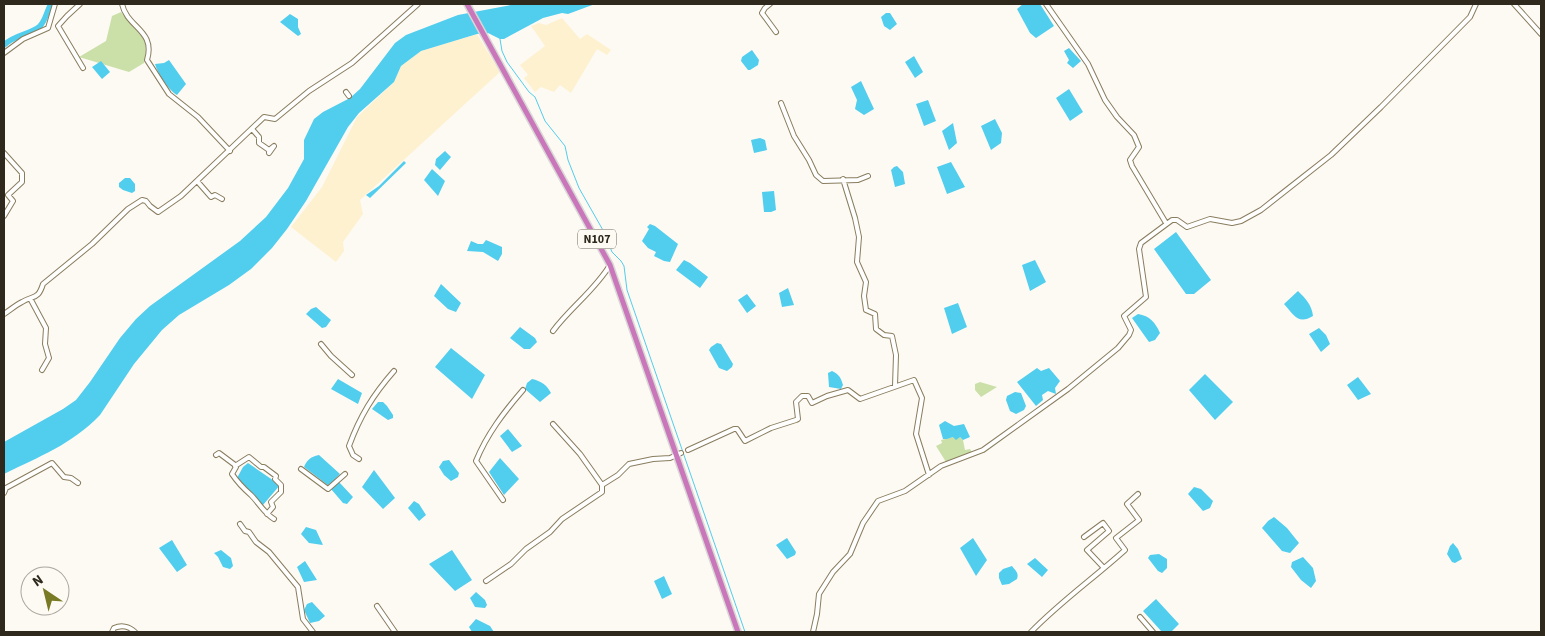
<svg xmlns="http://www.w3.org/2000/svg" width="1545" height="636" viewBox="0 0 1545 636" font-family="'Source Sans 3',sans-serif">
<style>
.built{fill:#fef1cf}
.green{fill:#cbe0a9}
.water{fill:#51cded}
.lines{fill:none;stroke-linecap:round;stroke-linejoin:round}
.stream{stroke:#51cded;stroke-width:1}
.river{stroke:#51cded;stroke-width:5.5}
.minor-casing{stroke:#897d5e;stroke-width:6}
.highway-casing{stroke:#d9d8d6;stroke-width:8}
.minor{stroke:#fff;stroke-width:4}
.highway{stroke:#c977ba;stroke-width:5}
.labels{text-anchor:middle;stroke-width:5;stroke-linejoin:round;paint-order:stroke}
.shield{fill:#fdfaf4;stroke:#6c685d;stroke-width:1}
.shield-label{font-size:12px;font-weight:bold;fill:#2e291c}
</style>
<rect width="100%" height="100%" fill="#fdfaf4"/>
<path class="built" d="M562,18L580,39L587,34L611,50L607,55L597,49L571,93L560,85L554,92L541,87L535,92L524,78L528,75L520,65L545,46L531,26L539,23L546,25Z
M477,34L500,72L360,200L363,214L343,242L344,251L336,262L291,227L322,187L357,117L394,82L401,66L421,51Z"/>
<path class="green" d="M121,12C137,30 151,36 144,63L129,72L79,57L106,41L112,16Z
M980,382L997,387L981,397L975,390V384Z
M953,437H960L963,440L965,450L970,449L973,454L946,462L936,446L942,443L941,440Z"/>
<path class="water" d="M516,4H595L568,14L562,13L543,18L504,39H500L488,33L477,34L421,51L401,66L394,82L359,113L348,127L306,201L287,229L272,248L251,269L229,285L179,315L162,330L134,364L100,415C71,445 40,456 4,474V442L63,409L76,400L90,382L120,338L136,319L150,306L240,241L266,217L288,188L304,159V140L314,119L323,112L350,98L360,89L395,43L406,35L458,15Z
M1023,4H1040L1054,26L1036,38L1030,33L1017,9Z
M886,13H890L897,24L890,30L884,26L881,17Z
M290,14L298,19V27L301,34L298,36L280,22Z
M1069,48L1081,61L1073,68L1067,63L1069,60L1064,51Z
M752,50L759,60L758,65L750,70H748L741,61L742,57Z
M914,56L923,72L915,78L905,62Z
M169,60L186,84L177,95C169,91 157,72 155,64L164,63Z
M101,61L110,72L102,79L92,67Z
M861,81L874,109L864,115L855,109L857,100L851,87Z
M1069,89L1083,112L1070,121L1056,98Z
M928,100L936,121L924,126L916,104Z
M995,119L1002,133L1001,143L991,150L981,126Z
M953,123L957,143L949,150L942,131Z
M760,138L765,140L767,150L754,153L751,140Z
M445,151L451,157L440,170L435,165L436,159Z
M404,161L406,163L370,198L366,195L379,186Z
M951,162L965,187L947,194L937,167Z
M897,166L903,172L905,184L895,187L891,170L894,167Z
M432,169L445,181L438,196L424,180Z
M125,178H130L135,184V191L132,193L123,190L119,187V183Z
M774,191L776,210L771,212H764L762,192Z
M650,224L655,226L678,244L670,262L664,261L654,256L656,252L648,248L642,241L649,229L647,227Z
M1176,232L1211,280L1194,294H1186L1154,249Z
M486,240L502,247V254L498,261L483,252L467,251L471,241L478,244H483Z
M684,260L690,263L708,277L700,288L676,270Z
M1035,260L1046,282L1030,291L1022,265Z
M441,284L461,303L456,312L448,309L434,296Z
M788,288L794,305L782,307L779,293Z
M1298,291C1305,298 1312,305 1313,316C1298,325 1294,315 1284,304Z
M747,294L756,306L747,313L738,300Z
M958,303L967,327L952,334L944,308Z
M316,307L331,320L326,327L322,328L306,314L311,309Z
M1138,314C1150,316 1155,322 1160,333L1155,340L1149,342L1132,318Z
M520,327L535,338L537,342L530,349H524L510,338Z
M1319,328L1326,335L1330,344L1321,352L1309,334Z
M717,343L721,344L733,364L732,367L727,371L719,368L709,350L711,347Z
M451,348L485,375L472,399L435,367Z
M1037,368L1041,371L1049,368L1060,381L1055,388L1056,394L1048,391L1042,395L1043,400L1036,406L1017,382Z
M832,371C839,374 841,378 843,385L841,389L829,387L828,373Z
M1205,374L1233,402L1215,420L1189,390Z
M1358,377L1371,394L1358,400L1347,385Z
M338,379L362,393L358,404L331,389Z
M532,379C541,381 547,385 551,393L540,402L525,389L527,383Z
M1015,392L1021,393L1026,406L1024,410L1016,414L1010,411L1006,400L1007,396Z
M378,402H383L387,406L393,415V418L388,420L372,409Z
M945,421L954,426L964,424L970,437L963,440L960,437L956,440L953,437L947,439H943L939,425Z
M508,429L522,446L512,452L500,436Z
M319,455L340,474L329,486L304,467C307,460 310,457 319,455Z
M500,458L519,479L504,495L489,472Z
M449,460L459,473L458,477L451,481L444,475L439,467L443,461Z
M248,463L280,485L263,505L237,478L243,467Z
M374,470L395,498L383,509L362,487Z
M339,482L353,497L347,504L343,503L331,489Z
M1194,487L1201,489L1213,501L1210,508L1203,511L1188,494Z
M414,501L419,504L426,515L419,521L408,508Z
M1274,517L1287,528L1299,543L1290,553L1282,551L1262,528L1268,521Z
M306,527L316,530L323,545L309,543L301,534Z
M787,538L796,552L795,555L787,559L776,545Z
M973,538L987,560L976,576L960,548Z
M172,540L187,565L177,572L159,548Z
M1453,543L1458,549L1462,559L1455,563L1452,562L1447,554L1450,546Z
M221,550L231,558L233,566L230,569L223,567L218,557L214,553Z
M452,550L472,580L455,591L429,564Z
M1159,554L1167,559V568L1162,573L1158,571L1148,558L1150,555Z
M1303,557L1313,568L1316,581L1311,588L1301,580L1291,567L1292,562Z
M1035,558L1048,570L1042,577L1027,564Z
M305,561L317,580L304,582L297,567Z
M1012,566C1016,571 1019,573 1017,579L1009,584L1002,585L999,578V573L1003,569Z
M664,576L672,594L662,599L654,581Z
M476,592L485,600L487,605L485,608L475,607L470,598Z
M1156,599L1179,624L1171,632H1162L1143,611Z
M312,602L325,616L319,621L310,623L304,610L307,604Z
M476,619L490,626L494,632H472L469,627Z"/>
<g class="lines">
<path class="stream" d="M500,39L502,51L507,62L529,92L535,97L545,121L565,146L568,160L579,188L604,232L612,252L621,261L624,266L627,290L745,632"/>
<path class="river" d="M4,45C15,34 30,35 40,26C46,20 47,10 51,4"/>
<g class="minor-casing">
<path id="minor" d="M80,4L67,16L58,26L83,68
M122,4C127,28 156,30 147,60L169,94L198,117L230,151
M770,4L765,8L762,13L776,32
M1046,4L1088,64L1105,100L1117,117L1134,135L1139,147L1130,160L1132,166L1166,223
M1514,4L1541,34
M4,53L23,39L48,28L55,4
M346,92L349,96
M781,103L794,136L809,160L816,175L823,181L858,180L868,176
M252,129L259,137V143L269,150L274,146L269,153V150
M4,153L22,173V182L8,195L13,201L4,216
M843,179L855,218L859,237L857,262L866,282L864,296L866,310L875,314L876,329L884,335L892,336L896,355L895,386
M197,181L211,197L215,195L222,199
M31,300L46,328L45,344L49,358L42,370
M4,314C10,310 16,305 22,302C34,295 38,300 43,284L92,244L128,209L142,200L146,201L150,206L158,212L181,196L264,117L275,119L309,91L352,63L418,4
M553,331C570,308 595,290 610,265
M321,344L331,356L352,375
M553,424L580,454L602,485L618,475L629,464L653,459L670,458L681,453
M688,450L734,429H737L745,441L771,428L796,420L798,419L796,402L802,396H808L812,403L827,396L848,390L860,399L914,380L922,398L916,434L929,475
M216,455L219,453L235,465L236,467L232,474C238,483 243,488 251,495C259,503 264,513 274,519
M359,459L353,455L349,446C360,416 373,395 394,371
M235,466L249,457L261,467H264L276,476L275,479L281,485V492L271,502L273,507L267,514
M301,469L328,489L345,474
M4,493L6,488L52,463L64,477L71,478L78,483
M503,500L476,461C487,434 504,412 523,390
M240,524L245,531L249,532L256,542L269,552L298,587L303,619L313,632
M1084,537L1103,523L1109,531L1087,550L1104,568
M486,581L511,564L526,549L550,532L562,519L602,492V485
M377,606L395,632
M1140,617L1153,632
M112,632L114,628C121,625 129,626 135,632
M813,632L817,614L819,594L833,572L850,554L863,523L878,501L905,491L941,466L983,450L1068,389L1118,348L1129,335L1131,330L1124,316L1146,297L1139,249L1141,243L1172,220H1177L1187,227L1210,219L1232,223L1241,221L1261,210L1331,155L1381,107L1470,17L1476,4
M1031,632C1060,602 1094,578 1125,550L1116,538L1139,520L1127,504L1138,494"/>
</g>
<g class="highway-casing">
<path id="highway" d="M467,4L610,265L738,632"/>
</g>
<use href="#minor" class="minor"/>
<use href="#highway" class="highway"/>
</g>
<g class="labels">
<rect class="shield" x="578" y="229.5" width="38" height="19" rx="4"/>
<g class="shield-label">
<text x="597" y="243">N107</text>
</g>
</g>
<rect width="1545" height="636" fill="none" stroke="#2e291c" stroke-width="10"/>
<g transform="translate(45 591) rotate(325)"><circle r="24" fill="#fdfaf4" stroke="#aaa69e"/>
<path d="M0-4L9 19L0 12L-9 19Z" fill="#787b24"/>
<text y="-8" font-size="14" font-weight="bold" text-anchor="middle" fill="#2e291c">N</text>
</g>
</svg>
